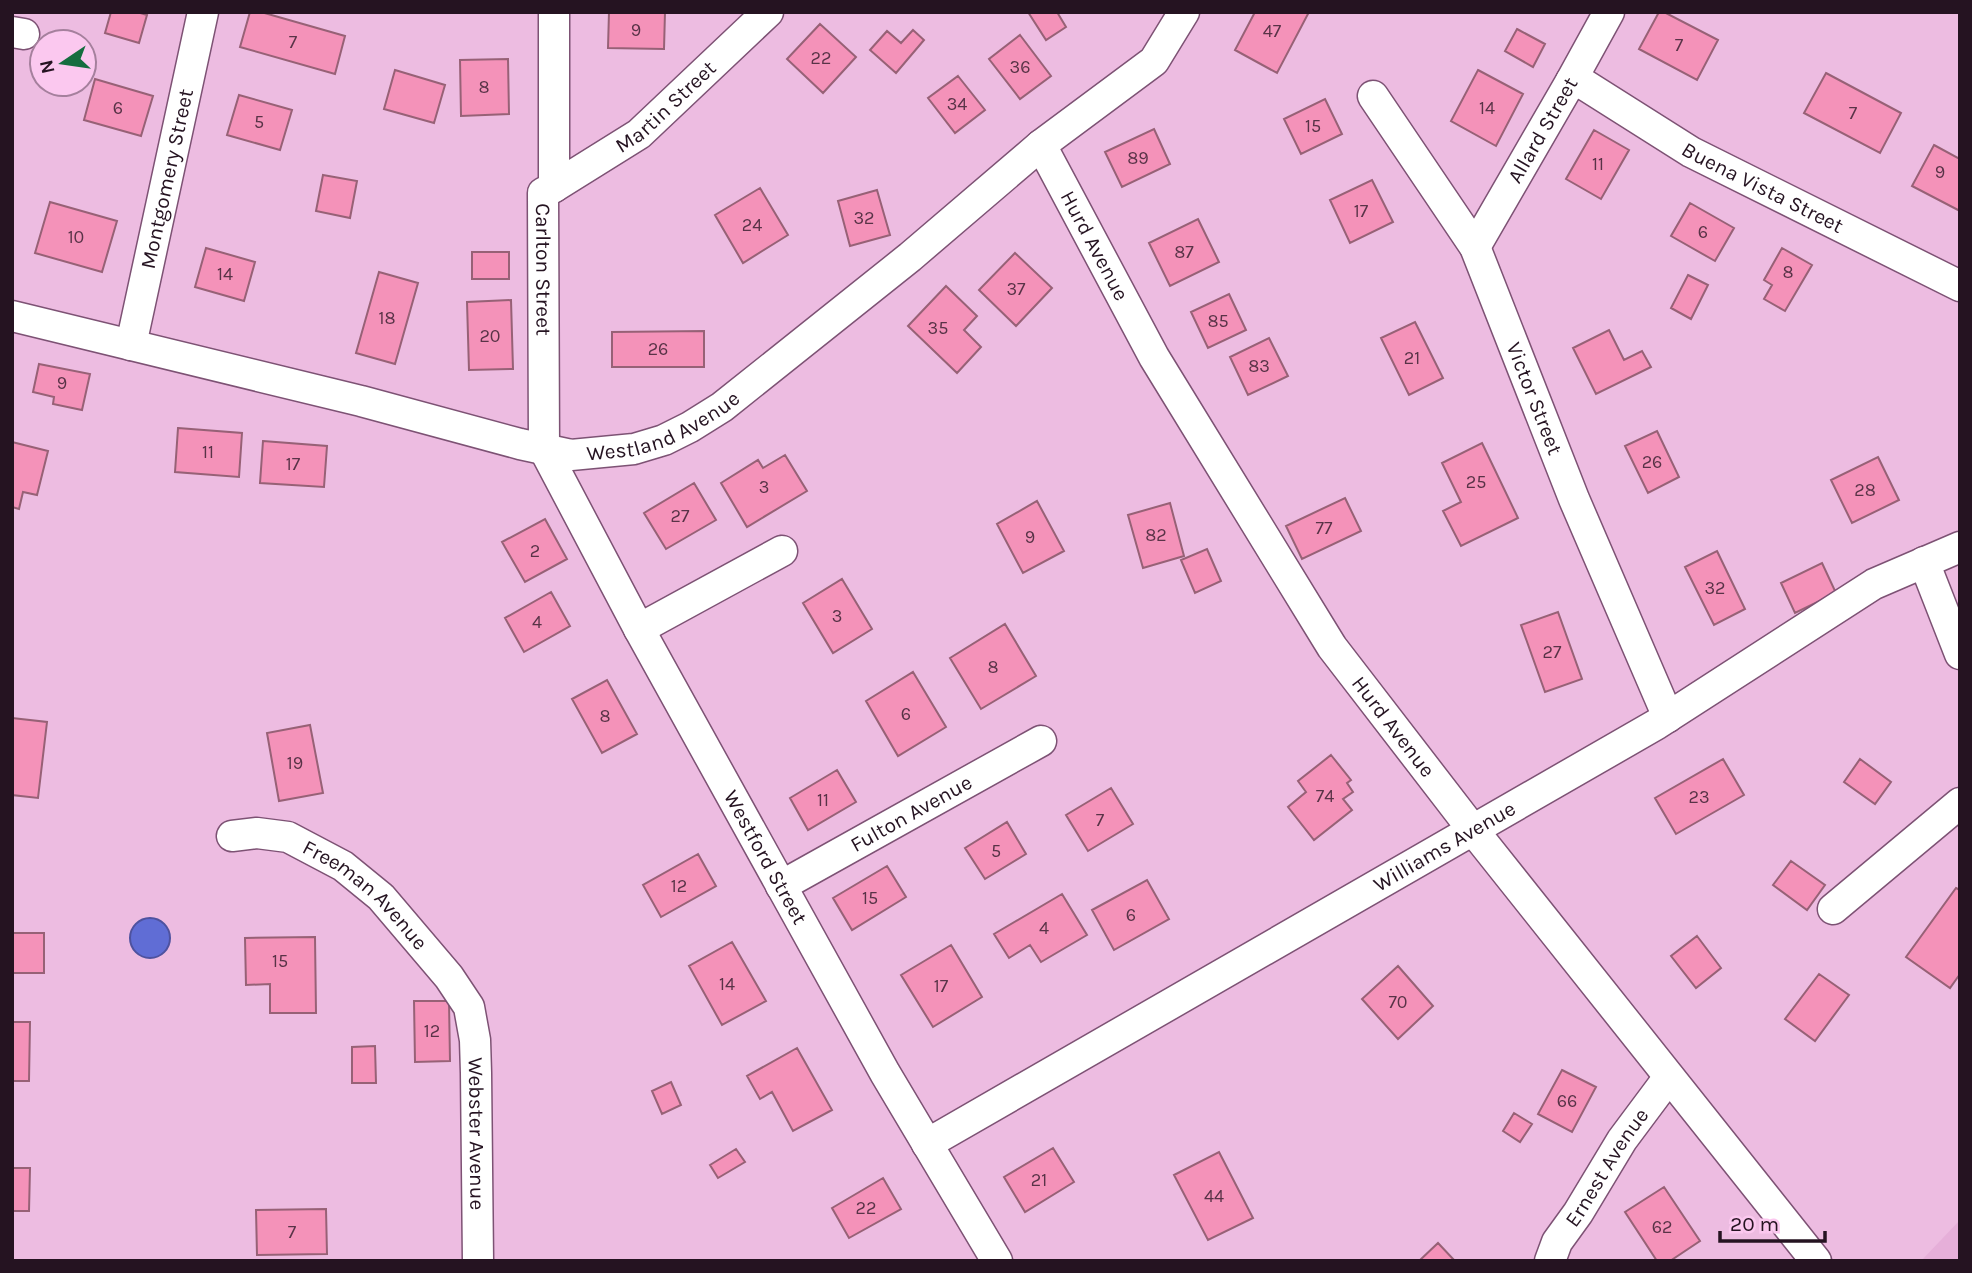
<svg xmlns="http://www.w3.org/2000/svg" width="1972" height="1273" viewBox="0 0 1972 1273" font-family="Karla,sans-serif">
<style>
.built{fill:#e6afd9}
.water{fill:#606dd5;stroke:#4e529f;stroke-width:2}
.building{fill:#f492b9;stroke:#976176;stroke-width:2}
.lines{fill:none;stroke-linecap:round;stroke-linejoin:round}
.street-casing{stroke:#7d5274;stroke-width:33}
.street{stroke:#fff;stroke-width:30}
.labels{text-anchor:middle;stroke-width:6;stroke-linejoin:round;paint-order:stroke}
.number-label{font-size:18px;fill:#593347}
.street-label{font-size:21px;fill:#251321;stroke:#fbc8ef}
</style>
<rect width="100%" height="100%" fill="#edbce1"/>
<path class="built" d="M1960,1220V1261H1921Z"/>
<path class="water" d="M130 938a20 20 0 1 1 40 0a20 20 0 1 1-40 0Z"/>
<path class="building" d="M111,12H137L147,15L139,43L105,33Z
M250,12H261L345,36L335,74L240,47Z
M609,12H665L664,49L608,48Z
M1028,12H1057L1066,27L1046,40Z
M1255,12H1309L1277,73L1235,50Z
M1659,12H1664L1718,40L1697,80L1639,49Z
M820,24L856,57L823,93L787,59Z
M1517,29L1545,44L1533,67L1505,51Z
M913,30L924,40L896,73L870,50L887,31L901,43Z
M1020,35L1051,76L1020,99L989,59Z
M508,59L509,114L461,116L460,60Z
M395,70L445,85L434,123L384,109Z
M1478,70L1523,94L1496,146L1451,121Z
M1826,73L1901,113L1880,153L1804,113Z
M958,76L985,110L955,133L928,98Z
M95,79L153,96L141,136L84,120Z
M239,95L292,110L280,150L227,135Z
M1325,99L1342,134L1301,154L1284,119Z
M1154,129L1170,164L1122,187L1105,152Z
M1594,130L1629,150L1601,199L1566,179Z
M1934,145L1960,159V211L1912,186Z
M323,175L357,181L350,218L316,211Z
M1372,180L1393,222L1350,243L1330,200Z
M760,188L788,235L743,263L715,215Z
M877,190L890,235L850,246L838,201Z
M50,202L117,221L102,272L35,253Z
M1690,203L1734,228L1715,261L1671,236Z
M1198,219L1219,262L1170,286L1149,243Z
M206,248L255,262L244,301L195,287Z
M1782,248L1812,265L1785,311L1764,299L1772,285L1764,280Z
M472,252H509V279H472Z
M1015,253L1052,288L1016,326L979,290Z
M379,272L418,283L395,364L356,353Z
M1688,275L1708,285L1691,319L1671,308Z
M946,286L977,316L964,330L981,347L957,373L908,326Z
M1229,294L1246,330L1208,348L1191,312Z
M511,300L513,369L469,370L467,302Z
M1415,322L1443,378L1409,395L1381,338Z
M1609,330L1624,360L1642,351L1651,367L1596,394L1573,348Z
M704,331V367H612V332Z
M1269,338L1288,376L1248,395L1230,357Z
M39,364L90,374L82,410L53,404L54,397L33,392Z
M178,428L242,433L239,477L175,472Z
M1657,431L1679,477L1648,493L1625,446Z
M263,441L327,446L324,487L260,483Z
M12,442L48,451L37,495L23,492L19,509L12,507Z
M1482,443L1518,518L1461,546L1443,511L1461,502L1442,463Z
M785,455L807,491L747,527L721,483L758,460L763,468Z
M1878,457L1899,500L1852,523L1831,480Z
M694,483L716,520L666,549L644,513Z
M1345,498L1361,531L1302,559L1286,526Z
M1037,501L1064,551L1023,573L997,524Z
M1170,503L1184,556L1143,568L1128,515Z
M545,519L567,559L525,582L502,542Z
M1207,549L1221,581L1195,593L1181,560Z
M1717,551L1745,609L1714,625L1685,567Z
M1822,563L1836,593L1795,613L1781,583Z
M842,579L872,629L833,653L803,603Z
M551,592L570,626L524,652L505,618Z
M1558,612L1582,679L1545,692L1521,625Z
M1005,624L1036,676L981,709L950,658Z
M913,672L946,727L898,756L866,701Z
M607,680L637,734L602,753L572,699Z
M12,718L47,722L38,798L12,795Z
M310,725L323,793L279,801L267,733Z
M1331,755L1351,780L1347,783L1353,792L1343,799L1352,810L1314,840L1288,807L1306,792L1298,781Z
M1723,759L1744,795L1676,834L1655,798Z
M1860,759L1891,782L1875,804L1844,782Z
M837,770L856,802L808,830L790,798Z
M1111,788L1133,824L1088,851L1066,815Z
M1007,822L1026,854L985,879L965,848Z
M698,854L716,886L661,917L643,885Z
M1791,861L1825,885L1807,910L1773,885Z
M887,866L906,897L852,930L833,898Z
M1147,880L1169,919L1114,950L1092,910Z
M1956,888L1960,890V974L1950,988L1906,957Z
M1062,894L1087,935L1041,962L1030,945L1009,958L994,934Z
M12,933H44V973H12Z
M1697,936L1721,968L1696,988L1671,956Z
M315,937L316,1013H270V984L246,985L245,938Z
M732,942L766,1001L722,1025L689,966Z
M951,945L982,997L933,1027L901,975Z
M1398,966L1433,1006L1398,1039L1362,999Z
M1819,974L1849,995L1815,1041L1785,1019Z
M414,1001H449L450,1061L415,1062Z
M12,1022H30L29,1081H12Z
M375,1046L376,1083H352V1047Z
M797,1048L832,1110L793,1131L772,1092L760,1099L747,1076Z
M1562,1070L1596,1087L1572,1132L1538,1114Z
M671,1082L681,1105L662,1114L652,1091Z
M1514,1113L1532,1124L1520,1142L1503,1131Z
M1053,1148L1074,1182L1025,1212L1004,1177Z
M736,1149L745,1162L718,1178L710,1165Z
M1219,1152L1253,1218L1208,1240L1174,1175Z
M12,1168H30L29,1211H12Z
M883,1178L901,1209L849,1238L832,1208Z
M1664,1187L1700,1241L1670,1261H1657L1625,1212Z
M326,1209L327,1254L257,1255L256,1210Z
M1438,1243L1455,1261H1419Z"/>
<g class="lines">
<g class="street-casing">
<g id="street">
<path id="s1" d="M554,12V187L543,193L544,449L639,629L885,1073L997,1261"/>
<path d="M12,32L24,34"/>
<path id="s2" d="M1571,81L1585,85L1691,152L1960,286"/>
<path id="s3" d="M1373,96L1475,247L1574,499L1668,717"/>
<path id="s4" d="M1041,145L1154,357L1332,647L1473,830L1816,1261"/>
<path id="s5" d="M554,187L639,134L768,12"/>
<path id="s6" d="M1475,247L1571,81L1609,12"/>
<path id="s7" d="M12,316L361,401L520,444L571,455L634,449L664,440L690,427L722,407L910,257L1041,145L1154,61L1184,12"/>
<path id="s8" d="M131,345L203,12"/>
<path d="M1924,562L1960,654"/>
<path d="M639,629L782,551"/>
<path id="s9" d="M232,836L257,833L288,837L343,866L381,897L449,977L469,1007L475,1040L476,1073L478,1261"/>
<path id="s10" d="M781,886L1041,741"/>
<path d="M1833,909L1960,803"/>
<path id="s11" d="M927,1144L1657,724L1874,584L1960,547"/>
<path id="s12" d="M1550,1261L1557,1242L1578,1213L1622,1140L1669,1077"/>
</g>
</g>
<use href="#street" class="street"/>
</g>
<g class="labels">
<g class="number-label">
<text x="636" y="36">9</text>
<text x="1272" y="37">47</text>
<text x="293" y="48">7</text>
<text x="1679" y="51">7</text>
<text x="821" y="64">22</text>
<text x="1020" y="73">36</text>
<text x="484" y="93">8</text>
<text x="957" y="110">34</text>
<text x="118" y="114">6</text>
<text x="1487" y="114">14</text>
<text x="1853" y="119">7</text>
<text x="259" y="128">5</text>
<text x="1313" y="132">15</text>
<text x="1138" y="164">89</text>
<text x="1598" y="170">11</text>
<text x="1940" y="178">9</text>
<text x="1361" y="217">17</text>
<text x="864" y="224">32</text>
<text x="752" y="231">24</text>
<text x="1703" y="238">6</text>
<text x="76" y="243">10</text>
<text x="1184" y="258">87</text>
<text x="1788" y="278">8</text>
<text x="225" y="280">14</text>
<text x="1016" y="295">37</text>
<text x="387" y="324">18</text>
<text x="1218" y="327">85</text>
<text x="938" y="334">35</text>
<text x="490" y="342">20</text>
<text x="658" y="355">26</text>
<text x="1412" y="364">21</text>
<text x="1259" y="372">83</text>
<text x="62" y="389">9</text>
<text x="208" y="458">11</text>
<text x="1652" y="468">26</text>
<text x="293" y="470">17</text>
<text x="1476" y="488">25</text>
<text x="764" y="493">3</text>
<text x="1865" y="496">28</text>
<text x="680" y="522">27</text>
<text x="1324" y="534">77</text>
<text x="1156" y="541">82</text>
<text x="1030" y="543">9</text>
<text x="535" y="557">2</text>
<text x="1715" y="594">32</text>
<text x="837" y="622">3</text>
<text x="537" y="628">4</text>
<text x="1552" y="658">27</text>
<text x="993" y="673">8</text>
<text x="906" y="720">6</text>
<text x="605" y="722">8</text>
<text x="295" y="769">19</text>
<text x="1325" y="802">74</text>
<text x="1699" y="803">23</text>
<text x="823" y="806">11</text>
<text x="1100" y="826">7</text>
<text x="996" y="857">5</text>
<text x="679" y="892">12</text>
<text x="870" y="904">15</text>
<text x="1131" y="921">6</text>
<text x="1044" y="934">4</text>
<text x="280" y="967">15</text>
<text x="727" y="990">14</text>
<text x="941" y="992">17</text>
<text x="1398" y="1008">70</text>
<text x="432" y="1037">12</text>
<text x="1567" y="1107">66</text>
<text x="1039" y="1186">21</text>
<text x="1214" y="1202">44</text>
<text x="866" y="1214">22</text>
<text x="1662" y="1233">62</text>
<text x="292" y="1238">7</text>
</g>
<g class="street-label">
<text dy="7" stroke="none"><textPath href="#s5" startOffset="138">Martin Street</textPath></text>
<text dy="7" stroke="none"><textPath href="#s6" startOffset="135">Allard Street</textPath></text>
<text dy="7" stroke="none"><textPath href="#s8" startOffset="170">Montgomery Street</textPath></text>
<text dy="7" stroke="none"><textPath href="#s2" startOffset="220">Buena Vista Street</textPath></text>
<text dy="7" stroke="none"><textPath href="#s4" startOffset="114">Hurd Avenue</textPath></text>
<text dy="7" stroke="none"><textPath href="#s1" startOffset="264">Carlton Street</textPath></text>
<text dy="7" stroke="none"><textPath href="#s3" startOffset="345">Victor Street</textPath></text>
<text dy="7" stroke="none"><textPath href="#s7" startOffset="674">Westland Avenue</textPath></text>
<text dy="7" stroke="none"><textPath href="#s4" startOffset="681">Hurd Avenue</textPath></text>
<text dy="7" stroke="none"><textPath href="#s10" startOffset="149">Fulton Avenue</textPath></text>
<text dy="7" stroke="none"><textPath href="#s11" startOffset="597">Williams Avenue</textPath></text>
<text dy="7" stroke="none"><textPath href="#s1" startOffset="908">Westford Street</textPath></text>
<text dy="7" stroke="none"><textPath href="#s9" startOffset="154">Freeman Avenue</textPath></text>
<text dy="7" stroke="none"><textPath href="#s9" startOffset="436">Webster Avenue</textPath></text>
<text dy="7" stroke="none"><textPath href="#s12" startOffset="110">Ernest Avenue</textPath></text>
</g>
</g>
<rect width="1972" height="1273" fill="none" stroke="#251321" stroke-width="28"/>
<g transform="translate(63 63) rotate(257)"><circle r="33" fill="#fbc8ef" stroke="#a5809d" stroke-width="2"/>
<path d="M0-5L12 26L0 18L-12 26Z" fill="#156d3f"/>
<text y="-10" font-size="19" font-weight="bold" text-anchor="middle" fill="#251321">N</text>
</g>
<path d="M1720 1231v10h105v-10" fill="none" stroke="#251321" stroke-width="3.5"/>
<text x="1730" y="1231" font-size="21" fill="#251321" stroke="#fbc8ef" stroke-width="5" paint-order="stroke">20 m</text>
</svg>
